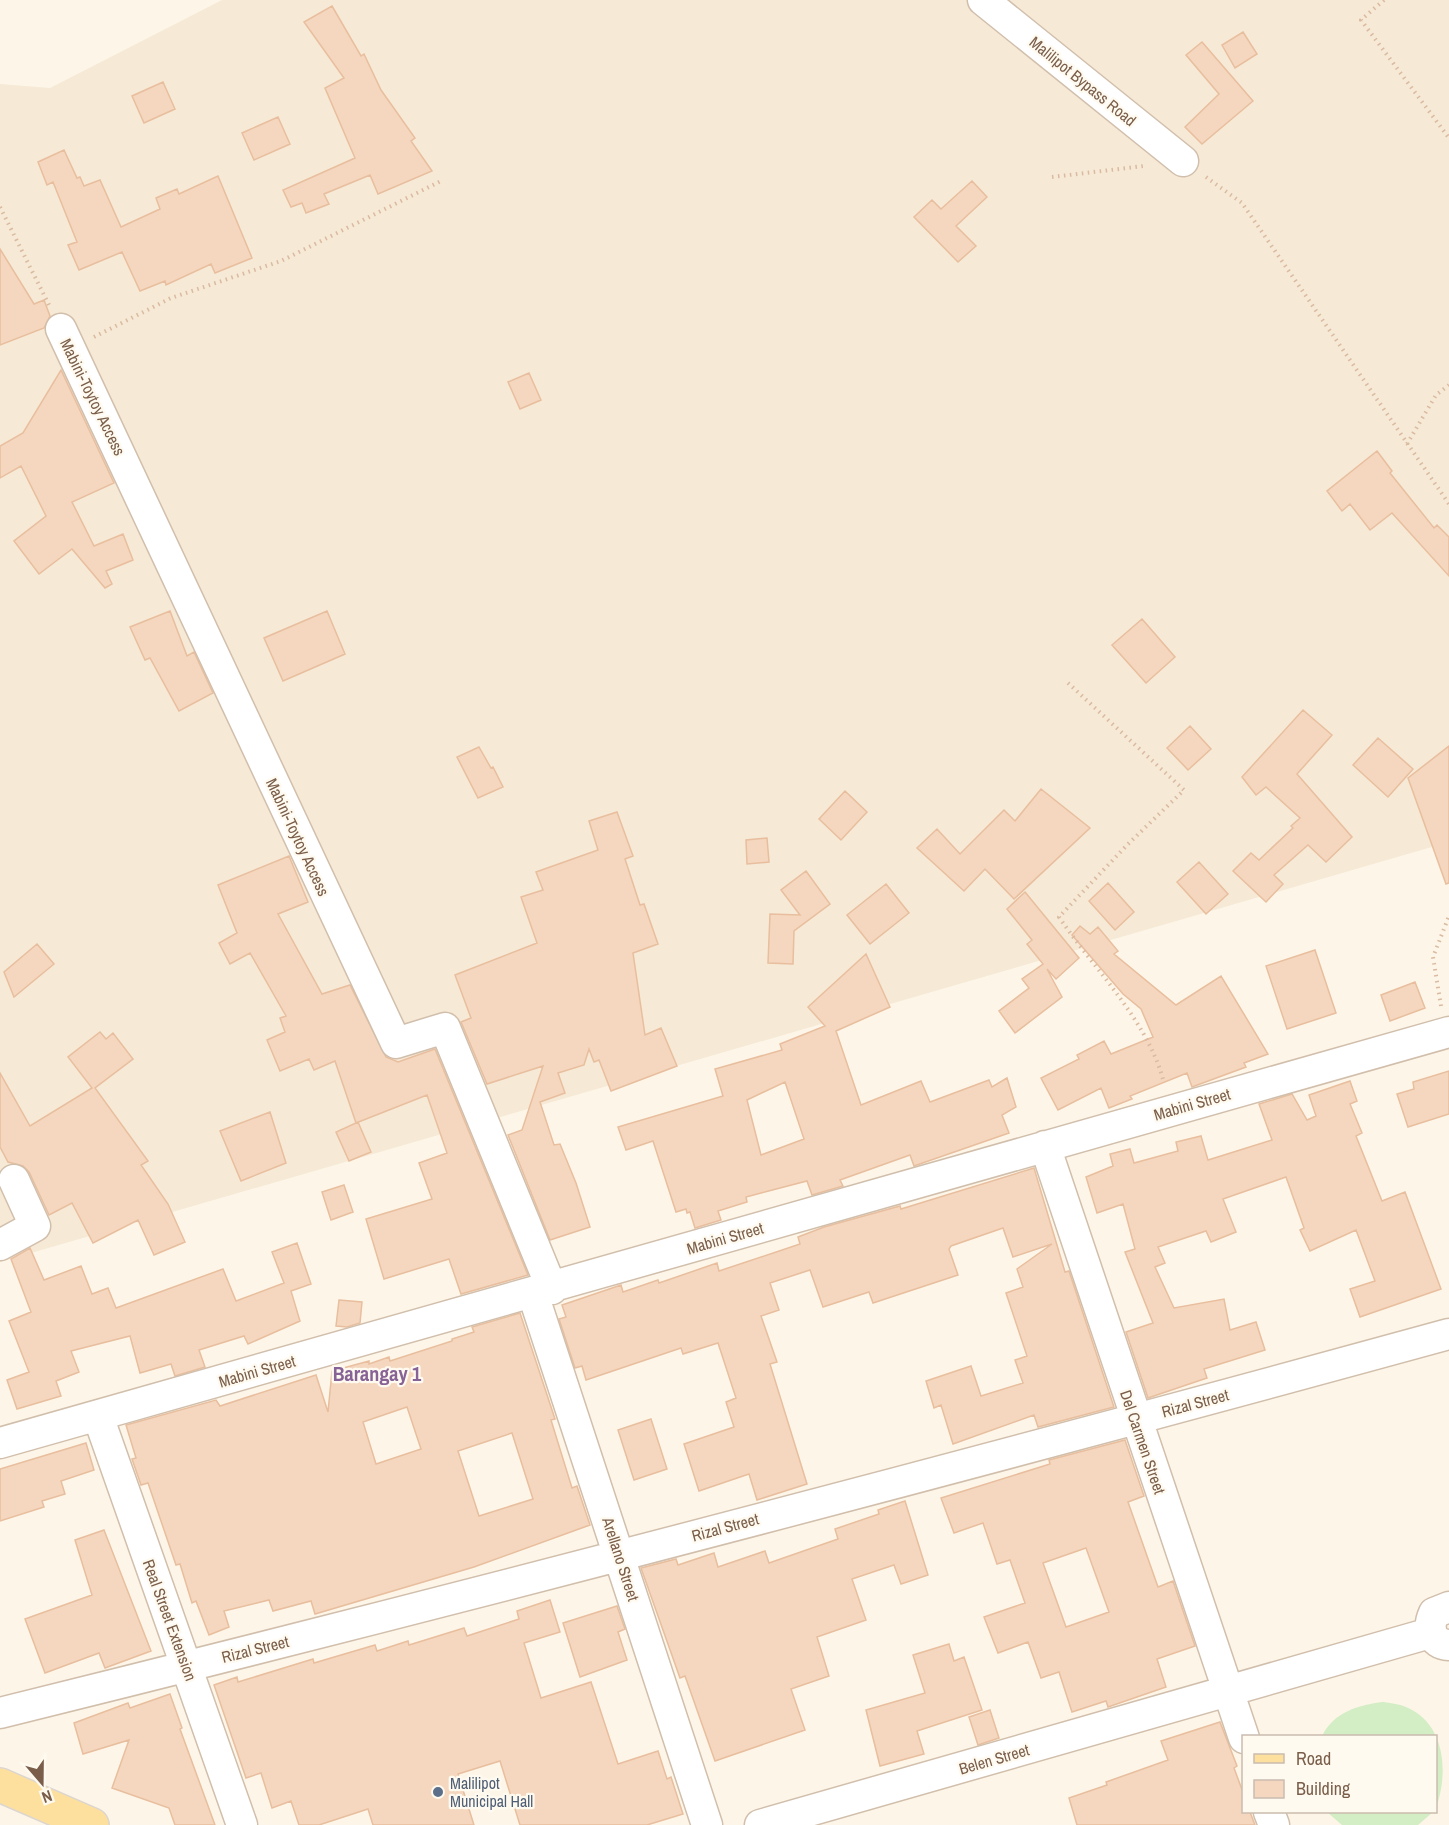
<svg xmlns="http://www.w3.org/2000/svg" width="1449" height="1825" viewBox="0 0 1449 1825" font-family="'Archivo Narrow',sans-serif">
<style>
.residential{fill:#f6e9d6}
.green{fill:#d3edc5}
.building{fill:#f4d7be;stroke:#e8be9e;stroke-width:1.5;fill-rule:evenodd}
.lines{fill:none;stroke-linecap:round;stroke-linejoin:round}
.minor-casing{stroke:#d1bfac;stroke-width:33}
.major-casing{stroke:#dcd5d0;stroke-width:36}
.path{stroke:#dabaa1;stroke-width:4;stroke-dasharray:1.5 4.5;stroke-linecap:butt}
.minor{stroke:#fff;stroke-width:30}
.major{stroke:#fee09e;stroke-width:33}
.service-dot{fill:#5c6f8a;stroke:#fffaf0;stroke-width:2}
.labels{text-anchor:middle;stroke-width:4.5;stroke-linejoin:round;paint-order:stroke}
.street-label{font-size:16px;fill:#7a5e4a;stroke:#fffaf0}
.service-label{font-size:16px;fill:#4e5e75;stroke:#fffaf0;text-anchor:start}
.quarter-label{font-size:20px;font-weight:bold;fill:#876296;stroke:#fffaf0}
</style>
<rect width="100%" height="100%" fill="#fdf6e8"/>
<path class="residential" d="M222,0H1449V842L0,1262V84L50,88Z"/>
<path class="green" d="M1383,1702C1390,1703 1399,1704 1406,1707C1445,1723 1449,1772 1436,1808V1736H1322C1334,1712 1358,1705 1383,1702Z
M1327,1812H1433L1418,1825H1342Z"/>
<path class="building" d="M332,6L361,56L364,54L381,90L415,138L411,141L432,171L378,194L370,175L324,194L329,204L306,213L302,203L291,207L283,190L355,158L325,88L344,78L304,22Z
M1243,32L1257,54L1235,68L1222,45Z
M1202,42L1253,101L1202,144L1185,127L1219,94L1186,55Z
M163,82L175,109L144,123L132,96Z
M278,117L290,144L254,160L242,133Z
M64,150L77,178L80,177L84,186L100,180L121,227L160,209L156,198L177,189L179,194L218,176L252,258L215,273L211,264L166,285L165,281L140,291L122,252L79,270L68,245L77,242L53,182L47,185L38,162Z
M972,181L987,197L956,226L976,246L958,262L914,217L932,200L941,209Z
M0,249L34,304L44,300L50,316L44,328L0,345Z
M61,370L114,483L72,502L94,546L123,534L133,560L106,571L112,584L105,588L72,549L39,574L14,541L46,516L21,466L0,478V446L23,433Z
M529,373L541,400L520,409L508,382Z
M1377,451L1392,471L1390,473L1434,528L1437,525L1449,537V576L1392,513L1370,530L1350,504L1342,511L1327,491Z
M170,611L187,656L194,652L213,693L179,711L150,658L145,660L130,627Z
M327,611L345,654L283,681L264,638Z
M1142,619L1175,657L1146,683L1112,645Z
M1303,710L1332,735L1297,774L1352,837L1326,862L1308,845L1274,875L1283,884L1266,902L1233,871L1251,853L1259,860L1293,828L1291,826L1300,818L1266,787L1256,795L1242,777Z
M1190,726L1211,749L1188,770L1167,748Z
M1378,738L1413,769L1388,797L1353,765Z
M1449,746V883L1446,884L1408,778Z
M479,747L491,768L493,767L503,787L478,798L457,757Z
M1041,789L1090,828L1014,899L985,869L964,891L917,848L937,829L960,854L1004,810L1015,821Z
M845,791L867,812L841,840L819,819Z
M617,812L633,856L625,859L640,905L644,904L658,944L633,953L645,1035L661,1028L677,1066L611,1091L599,1060L594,1062L589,1049L584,1065L558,1073L565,1093L540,1102L554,1145L560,1144L576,1183L590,1227L550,1240L508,1135L522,1130L543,1066L487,1084L461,1022L471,1018L455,975L537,943L521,897L543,890L536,872L598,850L589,821Z
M767,838L769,862L747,864L746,840Z
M289,856L308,902L278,914L322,994L350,985L386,1057L398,1062L435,1049L528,1275L461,1294L449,1259L384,1279L366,1219L432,1199L419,1163L447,1153L427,1095L356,1123L335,1061L314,1070L309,1059L280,1071L267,1040L285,1032L280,1018L286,1016L250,953L230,964L219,943L237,933L218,885Z
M1199,862L1228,894L1206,914L1177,882Z
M806,871L830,904L794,931L793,964L768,963L770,914L800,915L781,890Z
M1108,883L1134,912L1115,930L1089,901Z
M886,884L909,913L870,944L847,915Z
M1025,892L1079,958L1056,979L1047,969L1062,997L1015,1033L999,1011L1029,988L1022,979L1043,964L1027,944L1032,940L1007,909Z
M1080,926L1090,934L1098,927L1118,951L1114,954L1176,1005L1221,976L1268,1054L1244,1063L1246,1067L1192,1087L1187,1073L1130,1096L1132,1099L1109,1108L1101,1088L1058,1110L1041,1078L1079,1059L1077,1055L1104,1041L1111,1054L1153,1037L1141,1009L1123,994L1072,935Z
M37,944L54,964L14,997L4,972Z
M1315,950L1336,1013L1287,1029L1266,966Z
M866,954L890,1007L836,1031L861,1105L921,1081L930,1102L989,1080L992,1087L1007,1078L1016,1107L1002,1115L1009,1133L914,1166L910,1155L840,1180L843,1186L812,1195L807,1181L746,1197L747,1202L718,1211L721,1220L695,1228L690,1212L687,1213L686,1209L676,1212L653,1141L626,1150L618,1127L723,1096L715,1069L782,1050L780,1044L825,1026L808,1007ZM785,1082L804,1139L761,1155L747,1100Z
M1415,982L1425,1008L1390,1021L1381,995Z
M100,1032L106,1039L113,1033L133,1059L95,1088L148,1161L141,1165L168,1204L185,1242L154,1255L138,1220L93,1243L72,1203L49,1215L29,1172L23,1166L8,1162L0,1147V1073L30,1126L92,1088L68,1057Z
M1449,1071V1114L1408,1127L1397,1094L1414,1089L1413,1082Z
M1350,1081L1357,1101L1350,1104L1362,1133L1356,1136L1382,1201L1405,1192L1441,1289L1360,1317L1350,1289L1375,1281L1356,1230L1310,1251L1300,1230L1304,1228L1286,1177L1223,1199L1236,1232L1211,1242L1206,1231L1158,1247L1165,1263L1155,1267L1174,1308L1224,1299L1230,1330L1256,1322L1265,1350L1204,1369L1207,1378L1148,1398L1126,1332L1153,1323L1125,1252L1135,1249L1123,1204L1097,1213L1086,1177L1113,1166L1110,1154L1130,1149L1134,1163L1178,1151L1176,1142L1201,1136L1208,1160L1272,1140L1259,1104L1292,1094L1307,1120L1316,1116L1309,1095Z
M270,1112L286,1163L241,1181L220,1131Z
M358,1122L371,1152L349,1161L336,1132Z
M1034,1168L1065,1272L1069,1271L1114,1407L1038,1427L1034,1415L953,1444L941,1405L934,1408L926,1381L971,1366L981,1396L1023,1383L1015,1360L1027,1356L1006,1293L1023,1287L1017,1269L1052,1244L1013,1257L1003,1228L951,1246L949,1249L958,1275L873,1303L869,1292L823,1307L810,1270L770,1283L779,1310L761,1316L777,1362L770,1364L807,1484L757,1500L749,1474L699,1491L684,1444L734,1427L726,1402L736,1398L718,1343L683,1354L681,1348L586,1380L582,1366L575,1368L559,1319L566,1317L562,1305L621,1285L623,1292L658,1280L659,1283L717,1263L719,1271L800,1244L798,1237L824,1227L900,1206L901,1209Z
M344,1185L353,1212L331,1220L322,1192Z
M297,1243L311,1284L291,1291L300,1321L248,1344L244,1336L199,1350L205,1367L175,1376L171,1364L140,1373L130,1336L71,1351L79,1372L56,1381L61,1396L17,1409L7,1380L29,1372L9,1321L31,1312L11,1259L30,1248L44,1280L81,1266L92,1294L108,1288L116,1308L223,1269L236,1301L284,1283L272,1252Z
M339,1300L362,1302L360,1323L347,1327L336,1326Z
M520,1313L555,1419L551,1420L572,1488L577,1486L590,1525L474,1567L315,1614L311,1601L273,1611L269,1600L224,1611L229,1627L209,1635L196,1601L192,1603L180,1564L176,1565L148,1483L141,1485L132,1459L136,1458L126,1425L216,1400L220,1406L316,1375L328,1412L332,1371L369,1361V1364L389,1357L390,1361L452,1341V1339L474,1332L472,1327ZM407,1407L421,1449L376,1464L363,1422ZM512,1433L533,1499L479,1516L458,1451Z
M651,1419L667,1469L634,1480L618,1430Z
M1125,1440L1144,1496L1128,1502L1158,1587L1173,1581L1195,1646L1157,1659L1166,1687L1108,1707L1106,1701L1072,1712L1059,1672L1041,1678L1028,1642L998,1653L984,1617L1025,1603L1010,1560L997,1564L983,1523L954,1533L941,1498L1050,1464L1049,1460ZM1086,1548L1109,1612L1066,1627L1043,1563Z
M86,1443L94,1470L61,1481L65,1494L42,1501L44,1507L0,1521V1469Z
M905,1501L928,1575L901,1584L894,1565L852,1579L866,1620L817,1637L829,1676L791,1689L805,1730L715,1761L685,1676L680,1678L641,1568L676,1559L678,1565L714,1553L718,1567L765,1551L769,1563L838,1539L835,1529L879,1514L878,1510Z
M104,1530L151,1651L105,1668L99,1653L45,1673L25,1619L92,1595L75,1540Z
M550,1600L560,1632L524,1643L541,1698L591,1682L618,1764L658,1751L667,1779L671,1777L683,1814L647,1825H520L500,1761L458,1774L474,1825H373L368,1809L319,1825H299L291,1801L272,1808L261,1773L246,1778L214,1685L237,1677L238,1682L313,1659L314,1663L375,1645L377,1651L408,1641L409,1645L464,1628L467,1636L519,1619L517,1611Z
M617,1606L625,1629L618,1632L627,1660L580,1677L563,1623Z
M949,1644L954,1661L964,1657L982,1710L917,1731L924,1754L880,1766L866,1710L925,1693L913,1655Z
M170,1694L182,1728L180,1729L215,1825H175L169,1808L112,1788L129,1740L83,1754L74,1723L128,1703L130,1708Z
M990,1710L999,1738L978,1745L969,1717Z
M1220,1722L1237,1766L1234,1768L1244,1795V1812H1250L1255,1825H1077L1069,1798L1107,1785L1106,1782L1168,1760L1161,1741Z"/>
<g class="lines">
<g class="minor-casing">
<path id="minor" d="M983,0L1183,161
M61,329L396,1043L445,1028L552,1289
M1045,1146L1244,1738
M0,1245L35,1226L14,1180
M533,1294L707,1825
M98,1416L242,1825
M0,1443L1449,1032
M1449,1607L1434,1613C1427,1628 1431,1644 1449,1645
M0,1713C484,1593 967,1466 1449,1334
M1269,1812L1274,1825
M760,1825L1430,1633"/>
</g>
<g class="major-casing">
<path id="major" d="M0,1785L92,1825"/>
</g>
<path class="path" d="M1384,0L1361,20L1449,138
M1052,177L1144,166
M1206,177L1242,203L1449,504
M0,207L49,305
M94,337L171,298L281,261L443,180
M1407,444L1436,395L1449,385
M1068,683L1184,790L1127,845L1059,917C1094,969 1149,1022 1164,1083
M1441,1006L1433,957L1449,916"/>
<use href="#minor" class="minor"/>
<use href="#major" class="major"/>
</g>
<circle class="service-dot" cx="438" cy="1792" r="6"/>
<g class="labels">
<g class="street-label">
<text transform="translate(1083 81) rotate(39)" y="6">Malilipot Bypass Road</text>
<text transform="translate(93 397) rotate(64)" y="6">Mabini-Toytoy Access</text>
<text transform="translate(298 837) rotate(65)" y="6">Mabini-Toytoy Access</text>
<text transform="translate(1192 1104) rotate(-16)" y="6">Mabini Street</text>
<text transform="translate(725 1238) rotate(-16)" y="6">Mabini Street</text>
<text transform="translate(257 1371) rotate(-16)" y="6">Mabini Street</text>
<text transform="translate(1195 1403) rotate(-15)" y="6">Rizal Street</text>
<text transform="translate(1143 1442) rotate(71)" y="6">Del Carmen Street</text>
<text transform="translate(725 1527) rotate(-15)" y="6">Rizal Street</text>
<text transform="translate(621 1559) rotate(72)" y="6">Arellano Street</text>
<text transform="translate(170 1620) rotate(70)" y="6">Real Street Extension</text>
<text transform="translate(255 1649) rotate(-14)" y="6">Rizal Street</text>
<text transform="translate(994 1759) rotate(-16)" y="6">Belen Street</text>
</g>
<g class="service-label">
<text x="450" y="1789">Malilipot<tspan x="450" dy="18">Municipal Hall</tspan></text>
</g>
<g class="quarter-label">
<text x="377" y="1381">Barangay 1</text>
</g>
</g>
<rect x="1242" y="1735" width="195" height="78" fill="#fffaf0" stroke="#cabcae" stroke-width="1.5"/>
<rect x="1254" y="1754" width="30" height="9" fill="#fee09e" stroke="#cabcae" stroke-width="1.5"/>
<text x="1296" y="1765" font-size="18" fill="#7a5e4a">Road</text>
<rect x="1254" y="1780" width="30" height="18" fill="#f4d7be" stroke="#cabcae" stroke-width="1.5"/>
<text x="1296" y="1795" font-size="18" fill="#7a5e4a">Building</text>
<g transform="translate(42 1783) rotate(160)" stroke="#fffaf0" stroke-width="4.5" paint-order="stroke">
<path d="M0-4.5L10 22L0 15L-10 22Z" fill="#7a5e4a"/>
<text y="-9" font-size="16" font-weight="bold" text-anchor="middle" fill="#7a5e4a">N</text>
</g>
</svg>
